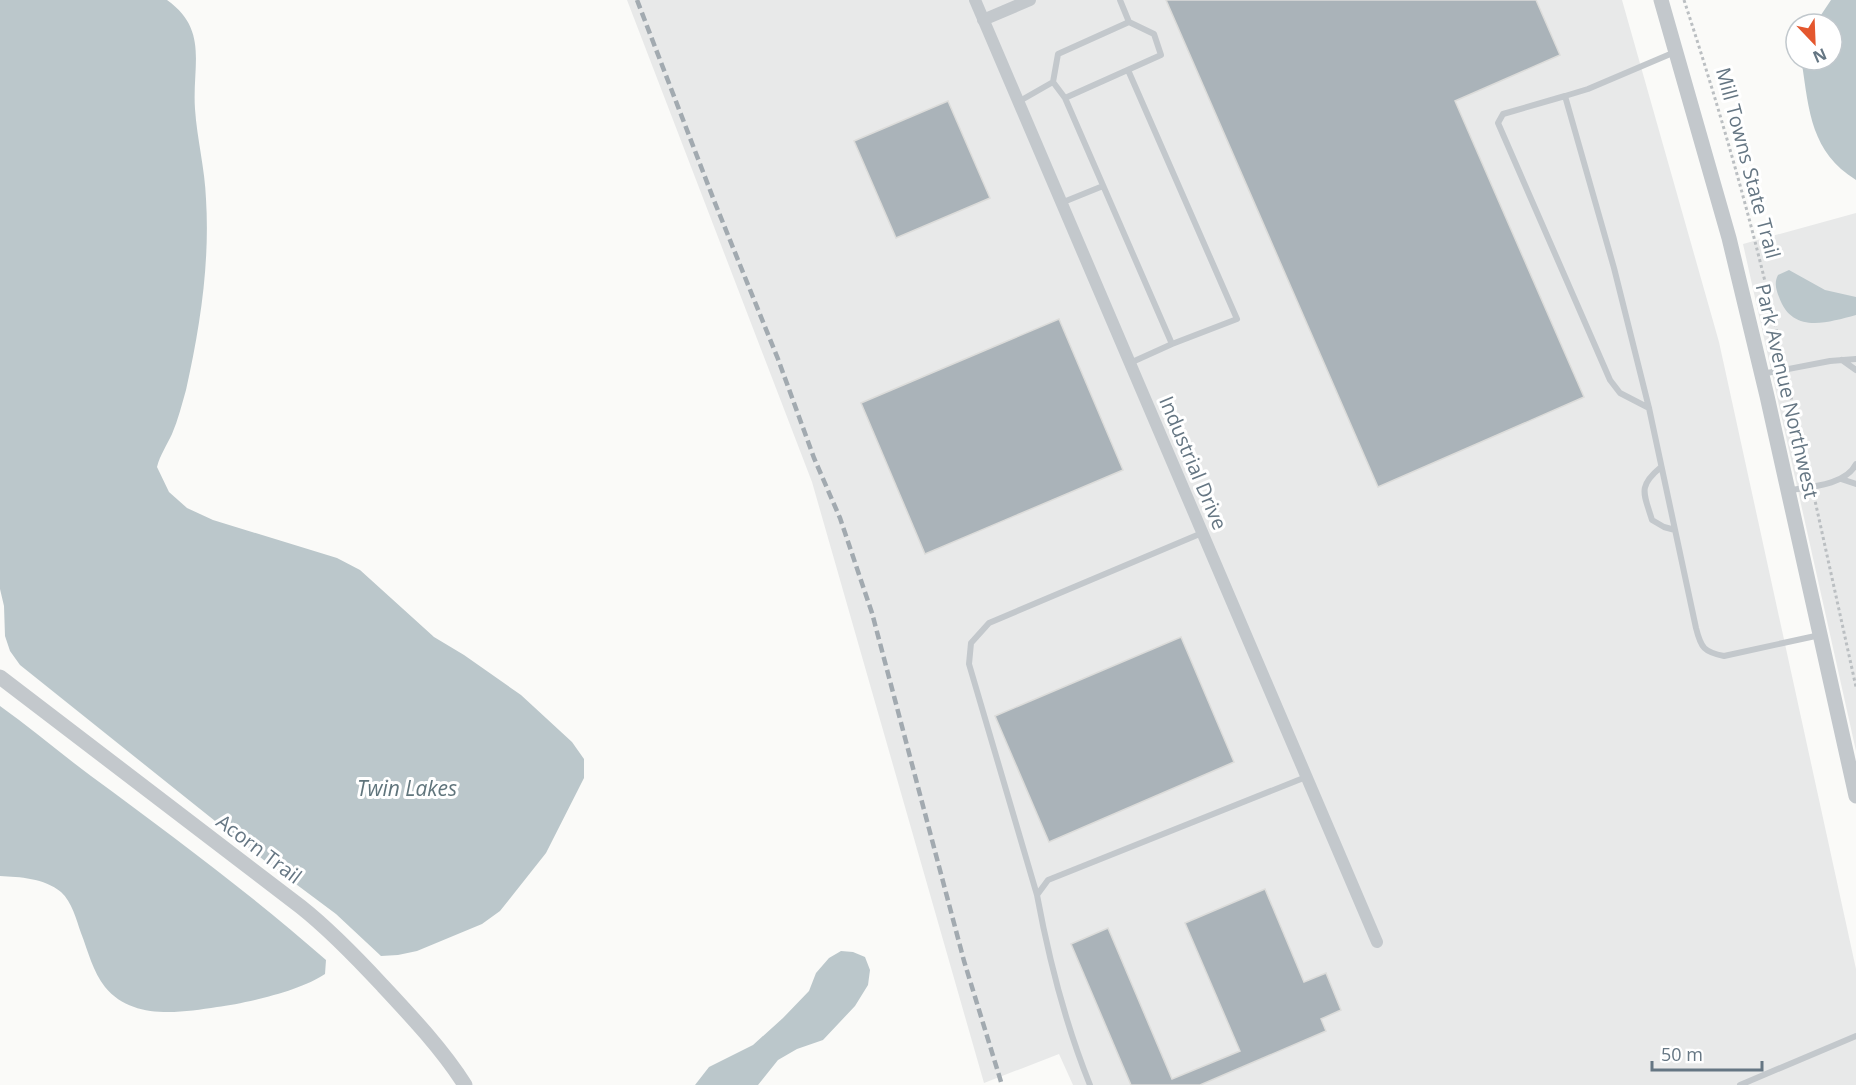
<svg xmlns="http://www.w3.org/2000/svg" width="1856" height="1085" viewBox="0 0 1856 1085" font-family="'Open Sans',sans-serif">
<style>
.built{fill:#e8e9e9}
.water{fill:#bbc7cb}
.building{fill:#aab3b9;stroke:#dcdcda;stroke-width:1.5}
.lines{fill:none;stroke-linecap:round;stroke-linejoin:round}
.path{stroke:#bbbfc2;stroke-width:3;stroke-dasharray:3 3;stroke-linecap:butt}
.service{stroke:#c3c8cc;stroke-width:6}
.minor{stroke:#c3c8cc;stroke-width:12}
.tertiary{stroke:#c3c8cc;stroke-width:15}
.rail{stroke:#a2aab0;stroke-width:4.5;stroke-dasharray:9 4.5;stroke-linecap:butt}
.labels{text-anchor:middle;stroke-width:6;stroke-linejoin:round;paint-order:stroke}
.street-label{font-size:20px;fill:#657683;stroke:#fff}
.water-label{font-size:21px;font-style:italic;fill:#60757c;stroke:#fff}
</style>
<rect width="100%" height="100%" fill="#fafaf8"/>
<path class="built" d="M627,0H1622L1719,342L1856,969V1085H1073L1059,1054L984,1083L812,482Z
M1856,213V751L1743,244Z"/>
<path class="water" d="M0,0H167C209,30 192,65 195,109C197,139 205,169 206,199C210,263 200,328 186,390C182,404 178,420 172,434C167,445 160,455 157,467L169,492L187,508L213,520L337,558L360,570L434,637L464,655L521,695L572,742L584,759V778L546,853L500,911L482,924L417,951L398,955L381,956L336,914L265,861L20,665L10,651L5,636L4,606L0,589Z
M1831,0H1856V180C1811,152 1809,111 1802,64V60H1832V24H1815Z
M1789,270L1825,290L1856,297V315C1826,323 1792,334 1779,297C1776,289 1774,283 1778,275Z
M0,706C31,728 60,753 91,776C171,835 251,894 326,960L325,974C300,991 247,1003 217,1007C179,1013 132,1020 105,987C93,972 88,951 81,933C76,919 72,902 61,892C44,878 20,877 0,876Z
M841,951L853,952L865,957L870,970L868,985L855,1006L823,1040L797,1049L778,1060L758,1085H695L709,1067L753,1045L783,1018L809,991L816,973L829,958Z"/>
<path class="building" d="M1166,0H1536L1560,55L1455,101L1584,397L1378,487Z
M948,101L990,198L896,238L854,141Z
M1059,319L1123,470L925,554L861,403Z
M1181,637L1234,762L1049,842L995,716Z
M1265,889L1304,982L1326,973L1341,1010L1321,1019L1326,1031L1200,1085H1131L1071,944L1108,928L1172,1079L1240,1051L1185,923Z"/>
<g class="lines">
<path class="path" d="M1684,0C1723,119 1757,239 1783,360
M1787,379L1809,478
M1814,496L1856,687"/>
<path class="service" d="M1675,52L1588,89L1565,96L1614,268L1649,408L1696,628C1701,648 1704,652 1724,656L1820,635
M1128,70L1237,319L1172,344
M1053,82L1065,98L1161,55L1154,34L1129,22
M1565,96L1503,114L1498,123L1610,380L1620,393L1649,408
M1065,98L1172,344L1130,363
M1018,102L1053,82L1058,54L1129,22L1120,0
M1061,203L1103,186
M1842,360L1856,370
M1762,374L1830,361L1856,359
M1661,467C1637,487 1644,493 1652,520L1664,527L1675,530
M1841,479L1856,484
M1790,490C1810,487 1846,485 1856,464
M1037,895L969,664L971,643L989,623L1202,533
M1090,1085C1065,1023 1049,960 1037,895L1048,880L1306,777
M1740,1085L1856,1036"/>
<path class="minor" d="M975,0L1377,942
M983,20L1030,0"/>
<path class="tertiary" d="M1661,0L1729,238L1767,396L1856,796
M0,677L301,907C330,930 356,957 382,985C411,1016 442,1049 465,1085"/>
<path class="rail" d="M637,0L715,203L778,359L814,458L840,518L872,613L964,961L1002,1085"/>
</g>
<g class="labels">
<g class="street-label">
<text transform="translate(1748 163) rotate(75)" y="7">Mill Towns State Trail</text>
<text transform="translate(1787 391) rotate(77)" y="7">Park Avenue Northwest</text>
<text transform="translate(1193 463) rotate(67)" y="7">Industrial Drive</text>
<text transform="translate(259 849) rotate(37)" y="7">Acorn Trail</text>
</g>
<g class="water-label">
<text x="407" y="796">Twin Lakes</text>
</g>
</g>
<g transform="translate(1814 42) rotate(157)"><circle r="28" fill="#ffffff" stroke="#c1c8cd" stroke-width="1.5"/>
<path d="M0-4.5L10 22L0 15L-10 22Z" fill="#e4572e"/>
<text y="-9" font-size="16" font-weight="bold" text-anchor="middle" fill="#657683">N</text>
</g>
<path d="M1652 1061v9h110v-9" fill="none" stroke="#657683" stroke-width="3"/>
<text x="1661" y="1061" font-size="18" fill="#657683" stroke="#ffffff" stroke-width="4.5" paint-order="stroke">50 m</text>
</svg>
